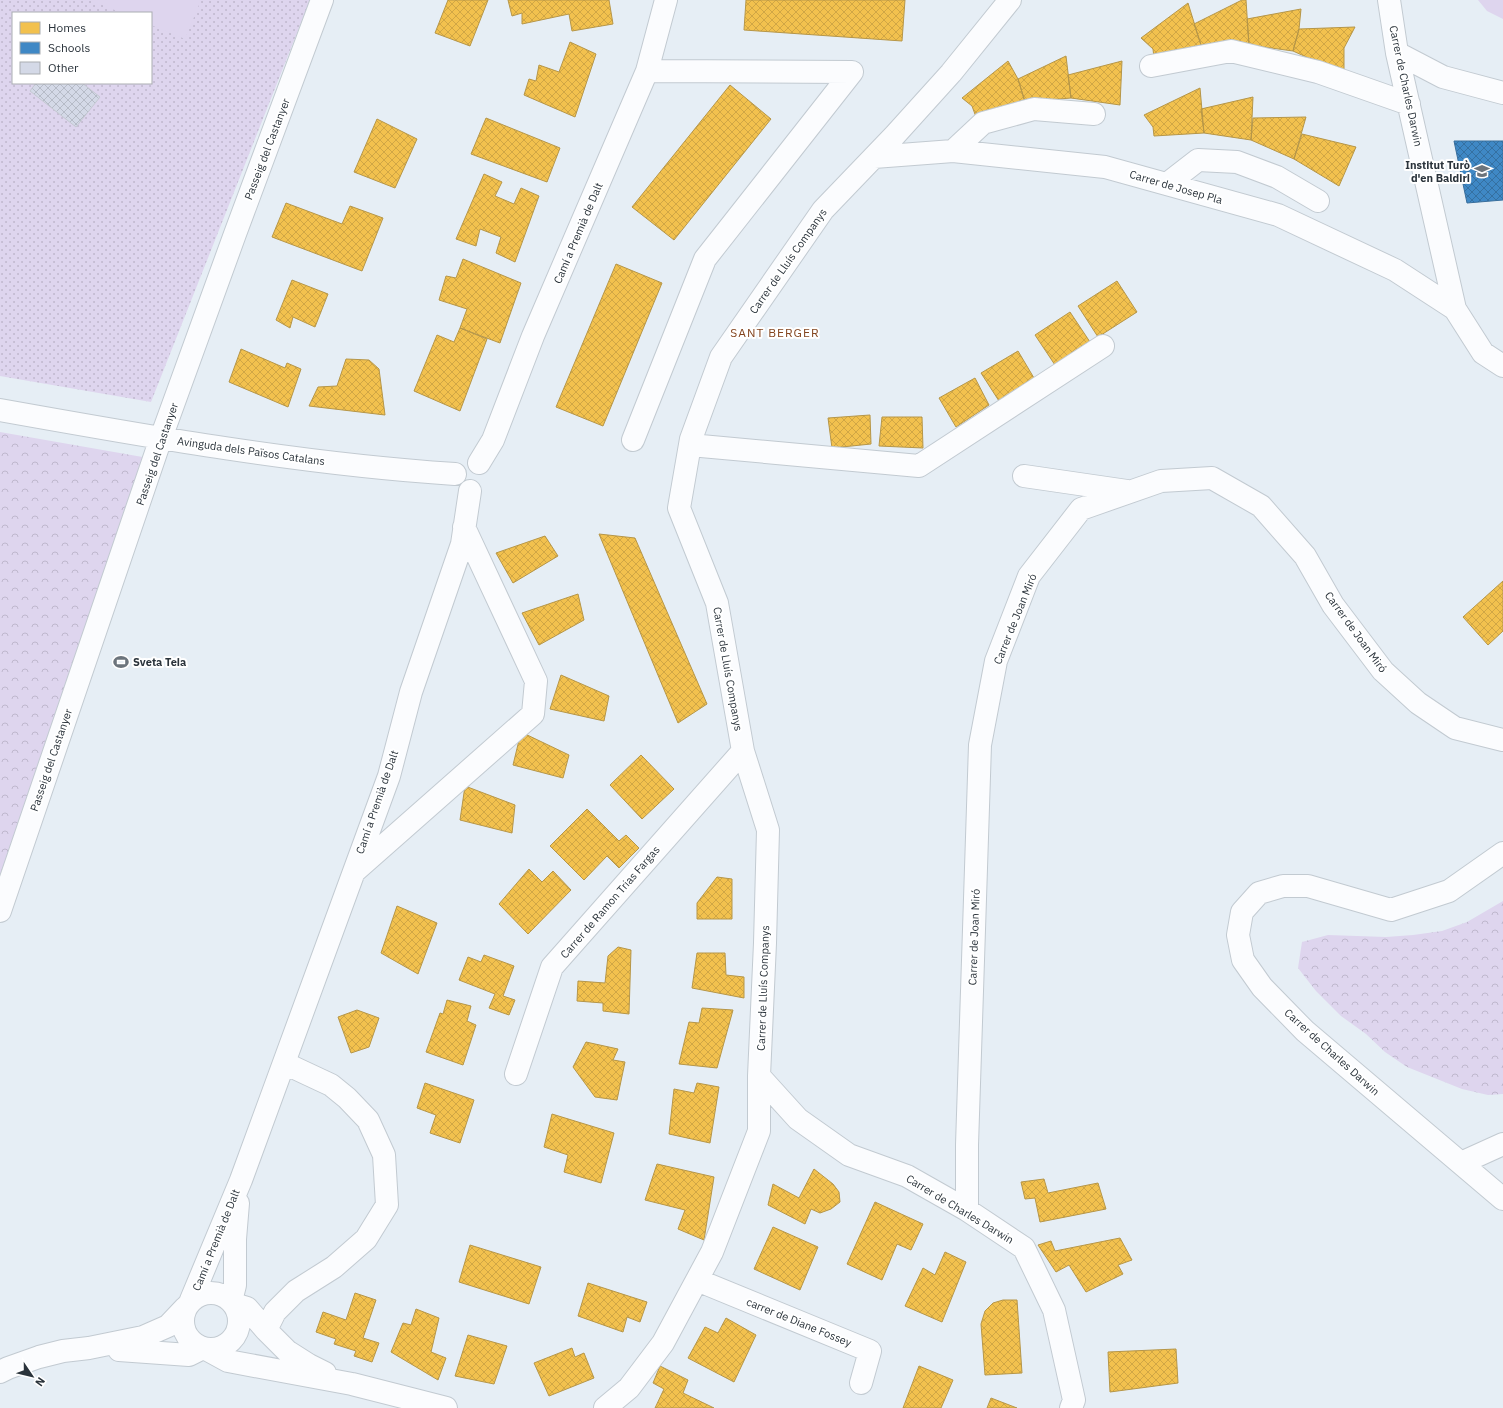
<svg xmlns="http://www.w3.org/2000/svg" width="1503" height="1408" viewBox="0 0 1503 1408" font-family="'IBM Plex Sans',sans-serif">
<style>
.grass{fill:url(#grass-dots);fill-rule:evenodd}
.forest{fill:url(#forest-crowns)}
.garden{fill:#ded5ee}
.homes{fill:url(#homes-cross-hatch);stroke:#b69648}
.schools{fill:url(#schools-cross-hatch);stroke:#396e9c}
.building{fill:url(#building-cross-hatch);stroke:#c5c9d2}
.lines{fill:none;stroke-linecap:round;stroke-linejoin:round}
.minor-casing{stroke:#c2cad1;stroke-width:24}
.minor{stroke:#fbfcfe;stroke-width:22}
.labels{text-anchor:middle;stroke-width:4;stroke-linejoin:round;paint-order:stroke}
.street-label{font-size:11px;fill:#2a333b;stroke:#fff}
.poi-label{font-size:11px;font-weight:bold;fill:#2a333b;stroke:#fff;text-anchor:end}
.neighbourhood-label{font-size:12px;letter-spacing:1px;fill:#83441e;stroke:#fff}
</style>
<defs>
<pattern id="grass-dots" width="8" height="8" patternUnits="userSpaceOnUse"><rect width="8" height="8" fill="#ded5ee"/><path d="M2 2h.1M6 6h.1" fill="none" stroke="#bfb7cd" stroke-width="1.8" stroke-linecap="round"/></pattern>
<pattern id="forest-crowns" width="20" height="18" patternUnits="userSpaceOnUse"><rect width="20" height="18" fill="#ded5ee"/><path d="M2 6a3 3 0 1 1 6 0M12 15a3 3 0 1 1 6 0" fill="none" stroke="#bfb7cd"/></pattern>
<pattern id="homes-cross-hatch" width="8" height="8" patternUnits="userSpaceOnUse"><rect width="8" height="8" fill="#f2c14e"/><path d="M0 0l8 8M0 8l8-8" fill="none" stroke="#d0a645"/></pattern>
<pattern id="schools-cross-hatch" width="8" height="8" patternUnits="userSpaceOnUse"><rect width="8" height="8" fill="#3f88c5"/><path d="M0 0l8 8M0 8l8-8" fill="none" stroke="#3570a1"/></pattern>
<pattern id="building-cross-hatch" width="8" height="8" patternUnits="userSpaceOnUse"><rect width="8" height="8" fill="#d4d9e7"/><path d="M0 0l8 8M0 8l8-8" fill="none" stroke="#b6bbc7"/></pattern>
</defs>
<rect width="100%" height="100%" fill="#e6eef5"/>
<path class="grass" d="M0,0H310L151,402L0,376ZM13,13H151V83H13Z"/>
<path class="forest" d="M0,432L154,459L0,875Z
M1503,901V1094L1488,1095L1462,1089L1407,1067L1385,1052L1366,1034L1341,1016L1316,991L1298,968L1302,942L1328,935L1386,937L1413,935L1442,931L1467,922Z"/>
<path class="garden" d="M90,0H201L185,39L151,25V13H122Z
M1478,0H1503V19L1487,11Z"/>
<path class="homes" d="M448,0H488L470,46L435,33Z
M508,0H609L613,24L572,31L569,14L522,24V13L512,16Z
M746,0H905L902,41L744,30Z
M1242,0H1246L1249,45H1201L1194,24Z
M1188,3L1201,45L1154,58L1153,49L1141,38Z
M1301,9L1299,29L1293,51L1249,45L1247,19Z
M1355,27L1344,48V74L1293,51L1299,29Z
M570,42L596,54L575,117L524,95L529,79L536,81L539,65L559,72Z
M1066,56L1071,98L1025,102L1018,79Z
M1008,61L1018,79L1025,102L976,117L972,106L962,98Z
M1122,61L1120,105L1071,98L1068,75Z
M730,85L771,119L674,240L632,207Z
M1200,88L1204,133L1154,136L1153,127L1144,115Z
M1253,97L1251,140L1204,133L1201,109Z
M1306,117L1294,159L1251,140L1253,118Z
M486,118L560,148L547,182L471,154Z
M377,119L417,139L395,188L354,172Z
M1302,134L1356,147L1339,186L1294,159Z
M484,174L502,182L495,196L514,204L521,188L539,196L515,262L496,253L501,237L480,229L476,246L456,239Z
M286,203L342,224L350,206L383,218L362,271L272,237Z
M463,259L521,283L500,343L460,328L467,309L439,300L446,276L456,278Z
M616,264L662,283L603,426L556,407Z
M292,280L328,294L315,327L293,317L290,328L276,320Z
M1117,281L1137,312L1098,337L1078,306Z
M1070,312L1090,342L1055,365L1035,335Z
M460,328L487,339L460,411L414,391L437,335L454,342Z
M241,349L285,368L287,363L301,369L288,407L229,382Z
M1018,351L1034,378L999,401L981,373Z
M346,359L369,360L379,369L385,415L309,406L318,387L337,386Z
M975,378L989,405L956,427L939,398Z
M870,415L871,444L832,448L828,418Z
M882,417H922L923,448L879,446Z
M599,534L635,538L707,704L678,723Z
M545,536L558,556L513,583L496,553Z
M1503,581V631L1488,645L1463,617Z
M578,594L584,620L539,645L522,613Z
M561,675L609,696L604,721L550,709Z
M521,732L569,755L563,778L513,765Z
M641,755L674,789L642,819L610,785Z
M465,786L515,805L512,833L460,820Z
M587,809L619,841L626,835L639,848L619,868L607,856L584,880L550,846Z
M529,869L542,882L553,871L571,890L528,934L499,904Z
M717,877L732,879V919H697V903Z
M397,906L437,923L418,974L381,953Z
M618,947L631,950L629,1014L603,1011V1003L577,1001L578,981L605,983L608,956Z
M697,953H725L726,975L744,977V998L692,988Z
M484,955L514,966L503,996L515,1000L509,1015L489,1008L495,994L459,980L468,957L481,962Z
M447,1000L471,1006L467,1021L476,1025L463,1065L426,1052L440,1013L443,1014Z
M702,1008L733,1010L717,1068L679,1064L689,1022L699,1023Z
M357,1010L379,1018L369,1047L351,1053L338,1017Z
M586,1042L618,1049L613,1060L625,1062L617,1100L595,1097L573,1067Z
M425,1083L474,1100L460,1143L430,1133L436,1115L417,1108Z
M697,1083L719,1087L710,1143L669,1134L674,1089L694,1093Z
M552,1114L614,1133L601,1183L564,1172L568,1155L544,1147Z
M657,1164L714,1177L704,1240L678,1229L685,1210L645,1200Z
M814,1169L833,1184L839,1192L840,1202L831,1209L820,1213L811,1209L805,1224L768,1205L773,1184L799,1198Z
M1044,1179L1048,1193L1098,1183L1106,1209L1040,1222L1035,1198L1025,1199L1021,1182Z
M875,1202L923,1224L911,1250L897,1244L882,1280L847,1264Z
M773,1227L818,1247L800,1290L754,1269Z
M1120,1238L1132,1260L1118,1265L1123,1274L1086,1292L1069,1265L1056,1272L1038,1245L1051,1241L1055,1251Z
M470,1245L541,1267L529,1304L459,1282Z
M945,1252L966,1262L942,1322L905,1306L923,1268L935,1275Z
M588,1283L647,1302L640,1322L627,1317L623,1332L578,1316Z
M355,1293L376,1300L363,1338L379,1343L372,1362L354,1356L356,1351L334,1344L336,1339L316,1332L323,1312L346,1320Z
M1003,1300H1017L1022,1373L985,1375L981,1324L985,1311L993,1303Z
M416,1309L439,1318L431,1352L446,1358L438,1380L391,1352L403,1323L411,1325Z
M726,1318L756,1335L734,1382L688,1358L705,1327L718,1333Z
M468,1335L507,1346L494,1384L455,1376Z
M572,1348L575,1357L584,1353L594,1378L549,1396L534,1363Z
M1176,1349L1178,1383L1110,1392L1108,1352Z
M660,1366L688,1380L683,1393L714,1408H655L664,1389L653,1383Z
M919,1366L953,1380L941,1408H903Z
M991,1398L1017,1408H987Z"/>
<path class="schools" d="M1454,141H1503V200L1467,203Z"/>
<path class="building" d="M36,83H82L100,97L76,127L30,91Z"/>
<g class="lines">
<g class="minor-casing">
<path id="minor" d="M1389,0L1397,53L1455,309L1483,353L1503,366
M1397,53L1443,77L1503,93
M1151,66L1231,51L1318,72L1409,104
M953,151L983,123L1034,109L1094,114
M874,157L953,151L1105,167L1278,215L1395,270L1455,309
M1167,184L1198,160L1237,162L1277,177L1318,201
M0,410C151,437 302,464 455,474
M633,440L705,259L852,72L647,71
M690,445L919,466L1103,346
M479,463L493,440L533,336L647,71L666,0
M1024,476L1127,491
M1503,853L1449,891L1391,910L1308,886H1283L1259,893L1242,912L1238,935L1243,960L1262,987L1305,1031L1503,1199
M355,871L533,714L536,681L464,527
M0,911L161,438L235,234L322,0
M516,1074L552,967L743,751
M759,1076L798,1119L849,1155L907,1176L967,1210L1024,1248L1054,1310L1074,1400L1071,1408
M1461,1163L1503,1144
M967,1210V1145L980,745L996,661L1029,576L1081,509L1161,481L1212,478L1261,506L1305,556L1333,605L1383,671L1418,703L1455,728L1503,740
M697,1280L870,1351L861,1383
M183 1321a28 28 0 1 1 56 0a28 28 0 1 1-56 0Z
M191,1300L241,1180L389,776L411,692L462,544L470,491
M231,1301L235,1285V1239L238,1203
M234,1304L247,1308L266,1330L287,1351L309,1365L325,1373
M266,1330L275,1312L296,1291L334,1267L366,1239L387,1205L384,1155L368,1120L347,1098L331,1085L284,1063
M206,1349L228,1361L352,1384L446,1408
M119,1350L189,1355L203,1348
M0,1372L8,1368L39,1357L63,1351L89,1348L143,1337L168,1326L185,1308
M605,1408L629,1388L663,1343L712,1252L759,1131V1076L765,943L768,830L743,751L717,603L679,508L691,439L721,357L823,210L895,135L951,73L1010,0"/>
</g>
<use href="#minor" class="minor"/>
</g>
<defs>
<g id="school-bare" transform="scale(1.2)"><path d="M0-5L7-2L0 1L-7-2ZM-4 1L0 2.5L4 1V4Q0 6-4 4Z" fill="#6c747c" stroke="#fff" stroke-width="2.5" paint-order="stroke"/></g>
<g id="stadium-bare" transform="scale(1.2)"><path d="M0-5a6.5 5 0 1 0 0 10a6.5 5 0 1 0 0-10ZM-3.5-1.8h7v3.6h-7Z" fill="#6c747c" stroke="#fff" stroke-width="2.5" paint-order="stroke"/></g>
</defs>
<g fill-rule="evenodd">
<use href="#school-bare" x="1482" y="171"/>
<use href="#stadium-bare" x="121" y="662"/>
</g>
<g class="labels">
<g class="street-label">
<text transform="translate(1406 86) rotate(78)" y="4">Carrer de Charles Darwin</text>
<text transform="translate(267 149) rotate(-69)" y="4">Passeig del Castanyer</text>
<text transform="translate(1176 187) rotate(16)" y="4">Carrer de Josep Pla</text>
<text transform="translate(578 233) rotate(-67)" y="4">Camí a Premià de Dalt</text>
<text transform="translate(788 261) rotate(-55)" y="4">Carrer de Lluís Companys</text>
<text transform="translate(251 451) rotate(8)" y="4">Avinguda dels Països Catalans</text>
<text transform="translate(157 454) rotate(-71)" y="4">Passeig del Castanyer</text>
<text transform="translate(1015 619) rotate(-68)" y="4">Carrer de Joan Miró</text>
<text transform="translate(1356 632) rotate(54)" y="4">Carrer de Joan Miró</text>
<text transform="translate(728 669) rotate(80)" y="4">Carrer de Lluís Companys</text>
<text transform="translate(51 760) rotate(-71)" y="4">Passeig del Castanyer</text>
<text transform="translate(377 802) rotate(-71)" y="4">Camí a Premià de Dalt</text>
<text transform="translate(610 902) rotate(-49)" y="4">Carrer de Ramon Trias Fargas</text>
<text transform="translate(974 937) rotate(-88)" y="4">Carrer de Joan Miró</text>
<text transform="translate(763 988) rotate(-88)" y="4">Carrer de Lluís Companys</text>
<text transform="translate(1332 1052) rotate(42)" y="4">Carrer de Charles Darwin</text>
<text transform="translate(960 1209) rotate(31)" y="4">Carrer de Charles Darwin</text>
<text transform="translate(216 1240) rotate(-68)" y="4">Camí a Premià de Dalt</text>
<text transform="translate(799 1322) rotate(22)" y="4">carrer de Diane Fossey</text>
</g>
<g class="poi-label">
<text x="1470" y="169">Institut Turò<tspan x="1470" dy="13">d'en Baldiri</tspan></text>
<text x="133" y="666" text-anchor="start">Sveta Teia</text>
</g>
<g class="neighbourhood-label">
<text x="775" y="337">SANT BERGER</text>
</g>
</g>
<rect x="12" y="12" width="140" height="72" fill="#ffffff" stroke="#aaadb1"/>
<rect x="20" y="22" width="20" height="12" fill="#f2c14e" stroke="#aaadb1"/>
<text x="48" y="32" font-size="12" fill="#2a333b">Homes</text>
<rect x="20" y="42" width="20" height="12" fill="#3f88c5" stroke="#aaadb1"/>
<text x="48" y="52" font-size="12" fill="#2a333b">Schools</text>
<rect x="20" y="62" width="20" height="12" fill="#d4d9e7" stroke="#aaadb1"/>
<text x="48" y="72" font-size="12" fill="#2a333b">Other</text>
<g transform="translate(32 1376) rotate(125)" stroke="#ffffff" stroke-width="3" paint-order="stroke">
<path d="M0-3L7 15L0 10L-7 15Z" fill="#2a333b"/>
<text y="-6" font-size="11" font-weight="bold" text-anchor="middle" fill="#2a333b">N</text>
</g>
</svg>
